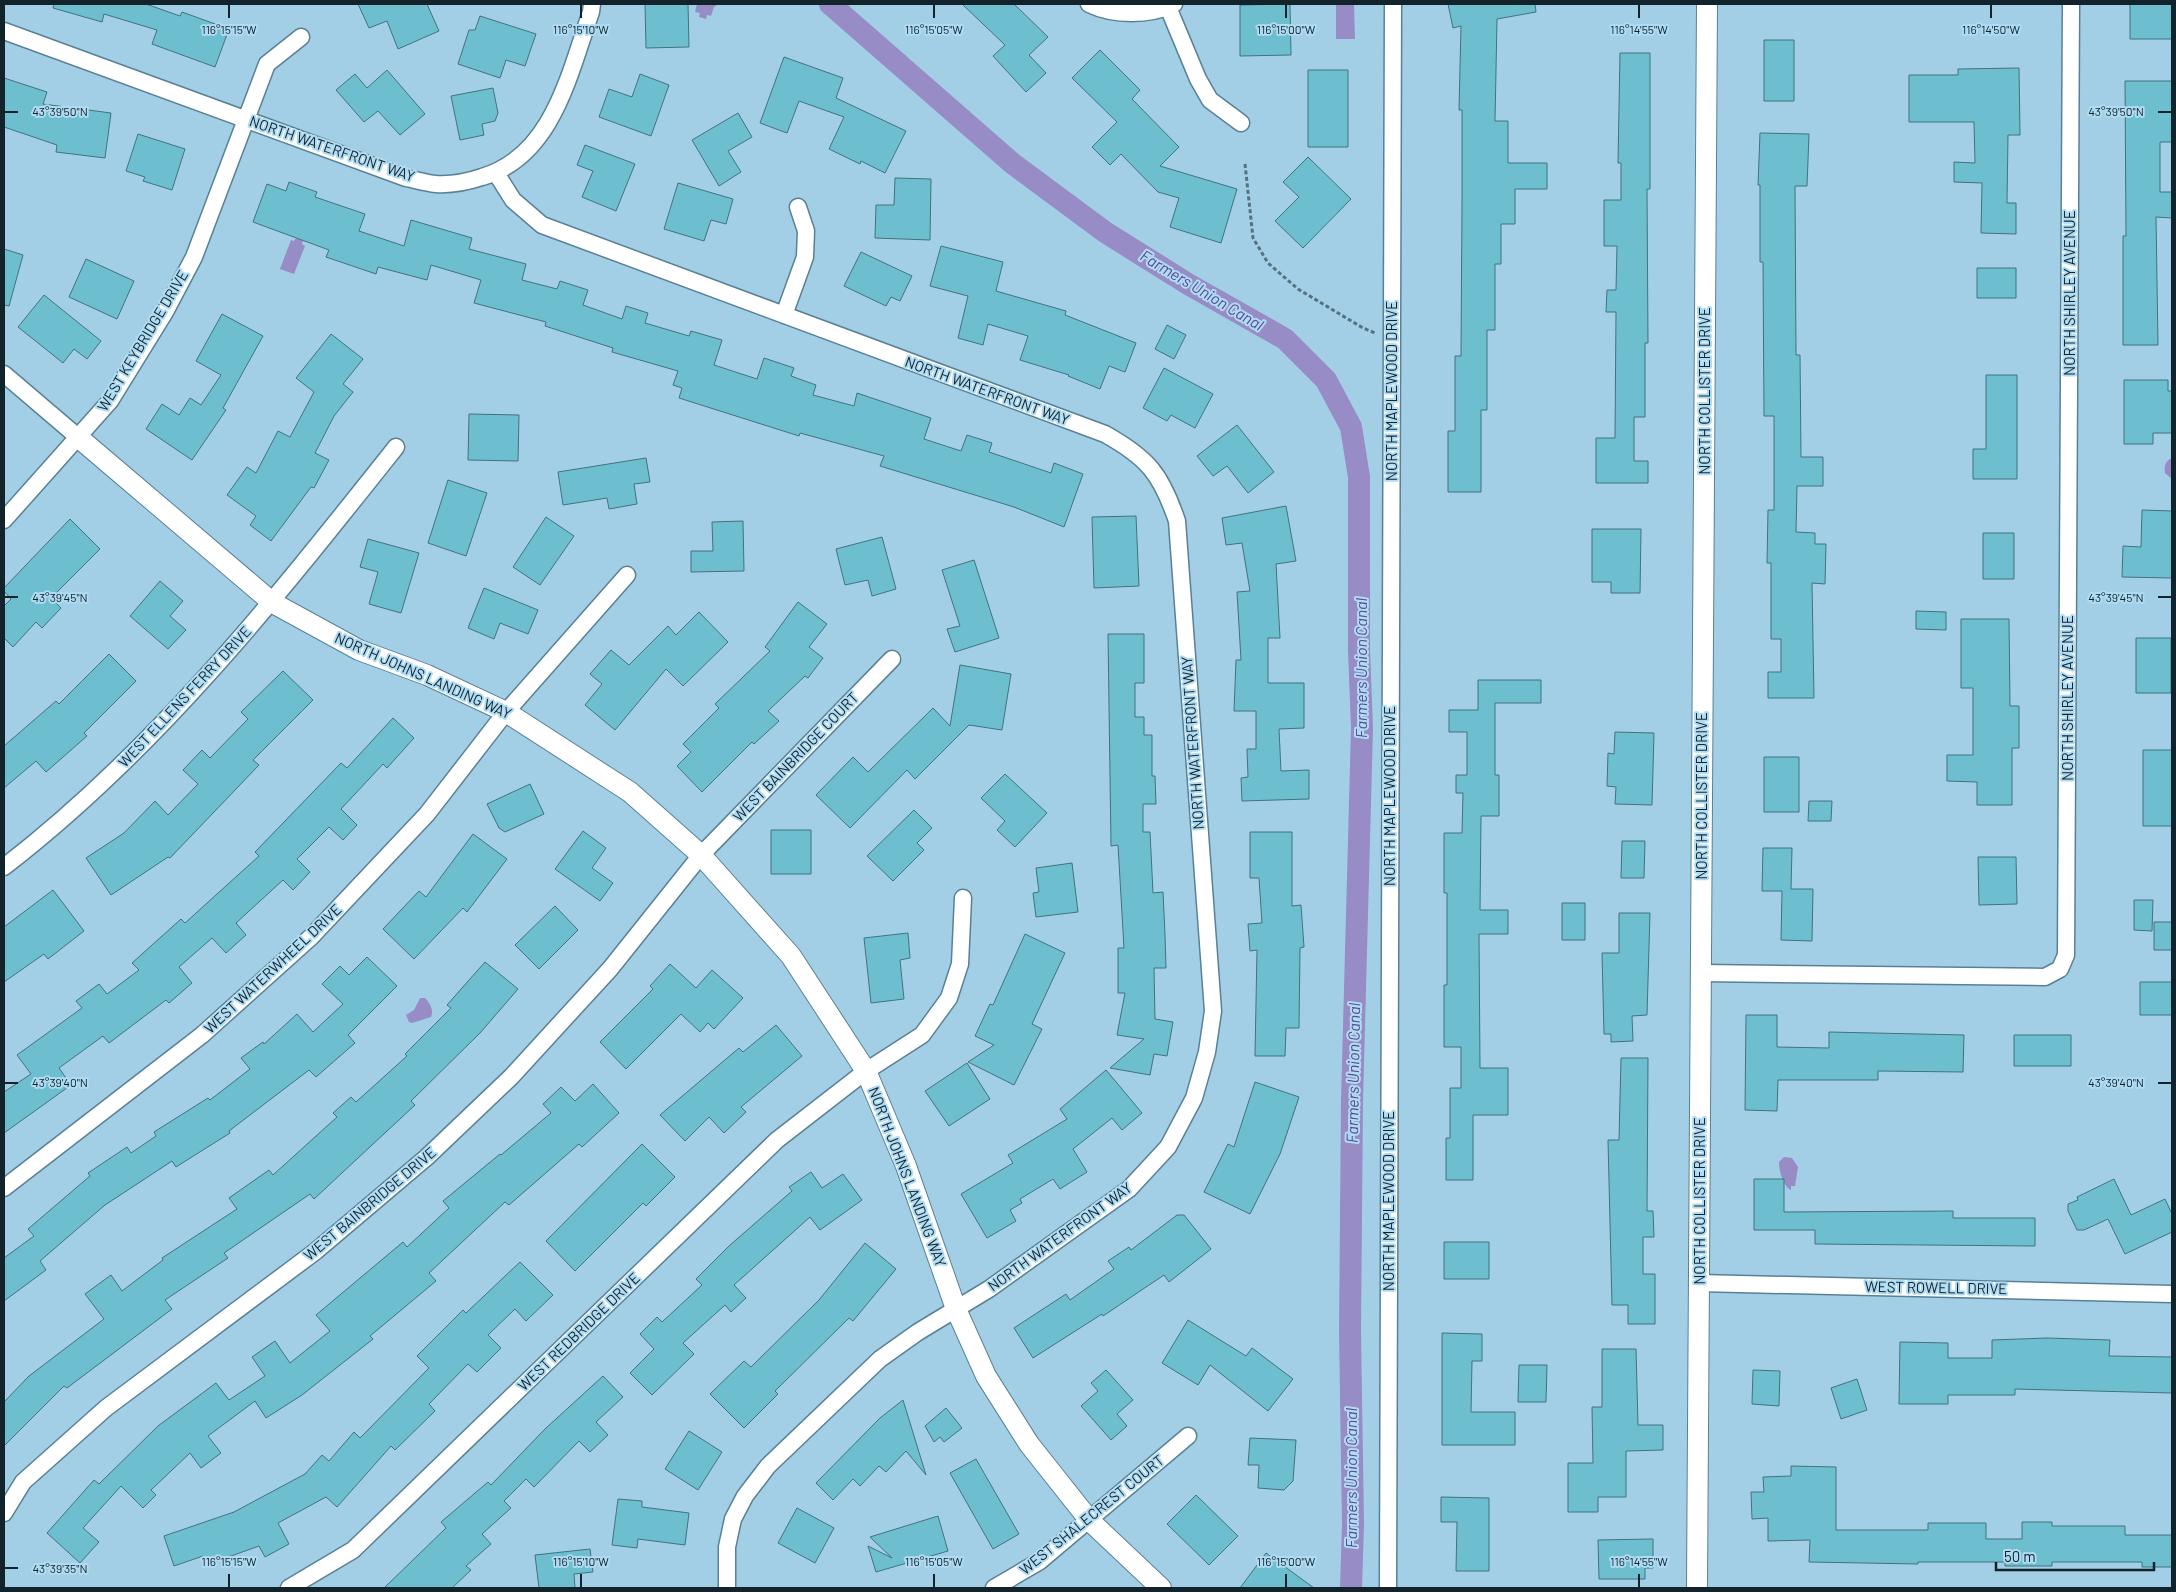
<svg xmlns="http://www.w3.org/2000/svg" width="2176" height="1592" viewBox="0 0 2176 1592" font-family="Barlow,sans-serif">
<style>
.water{fill:#978cc5}
.lines{fill:none;stroke-linecap:round;stroke-linejoin:round}
.canal{stroke:#978cc5;stroke-width:22}
.building{fill:#6dbfd0;stroke:#41737e}
.minor-casing{stroke:#588197;stroke-width:19}
.tertiary-casing{stroke:#588197;stroke-width:22}
.path{stroke:#547281;stroke-width:3;stroke-dasharray:4 2.5;stroke-linecap:butt}
.minor{stroke:#fff;stroke-width:16}
.tertiary{stroke:#fff;stroke-width:20}
.ticks{fill:none;stroke:#12232c;stroke-width:2}
.labels{text-anchor:middle;stroke-width:4;stroke-linejoin:round;paint-order:stroke}
.street-label{font-size:15px;fill:#12232c;stroke:#b0dcf3}
.water-label{font-size:16px;font-style:italic;fill:#59488f;stroke:#b0dcf3}
.ticks-label{font-size:12px;text-anchor:middle;fill:#12232c;stroke:#b0dcf3;stroke-width:4;stroke-linejoin:round;paint-order:stroke}
</style>
<rect width="100%" height="100%" fill="#a3cfe6"/>
<path class="water" d="M697,4H719L714,7L711,16L707,15L706,19L699,17L700,13L695,12Z
M1336,4H1354L1355,39H1336Z
M296,238L303,240L302,244L305,246L294,274L280,269L291,240L294,241Z
M2172,458V479L2165,473C2164,466 2165,461 2172,458Z
M420,998H425C430,1003 434,1010 431,1017L412,1023L409,1022L406,1015L414,1010Z
M1784,1157L1792,1158L1798,1167L1795,1186H1791V1190C1784,1187 1779,1172 1779,1162Z"/>
<g class="lines">
<path class="canal" d="M830,4L1012,163L1105,232L1188,284L1285,339L1326,380L1351,427L1359,477V650L1362,728L1352,1101L1350,1331L1353,1525L1351,1588"/>
</g>
<path class="building" d="M54,4H146L180,16L182,12L229,29L215,67L152,44L157,30L104,14L102,22L53,8Z
M358,4H427L439,31L398,49L387,21L369,28Z
M645,4H688L689,47L646,48Z
M962,4H1014L1048,37L1029,55L1046,73L1026,92L993,56L1005,45Z
M1290,4L1291,55L1240,56V5Z
M1448,4H1535L1536,12L1497,19L1495,121H1508V163H1547V189H1515V224H1501V264H1495V330H1487V410H1481V492H1448V431H1455V356H1461L1462,202V110H1459L1461,26L1453,28Z
M2130,4H2172V39H2130Z
M480,16L536,34L525,66L506,60L500,78L458,64L469,30H475Z
M1764,40H1794V101H1764Z
M1100,50L1140,90L1132,99L1179,147L1160,166L1237,189L1221,243L1170,227L1179,198L1158,192L1121,154L1110,165L1092,147L1117,122L1072,78Z
M1620,53H1650V189H1647L1648,343H1645V417H1634V461H1648V483H1596V438H1615L1616,312H1606L1607,290H1616L1617,246H1604V200H1621V163H1618Z
M784,57L843,78L836,98L906,131L885,173L861,161L860,164L829,149L844,117L799,101L787,133L760,123Z
M2019,68L2020,135H2008L2007,203H2016V234L1981,233L1982,183L1954,182V162L1975,163L1974,122H1909V75H1958V69Z
M387,70L425,114L400,135L378,111L364,122L336,90L355,74L367,88Z
M1308,70H1348V147H1308Z
M640,74L669,85L651,136L599,117L609,89L632,97Z
M4,78L47,92L43,104L111,113L105,158L56,152L57,145L4,127Z
M2125,81H2172V142H2160V192H2172V218L2156,217L2158,345H2123V236H2126Z
M493,88L498,113L495,121L482,124L484,135L460,140L451,96Z
M738,113L752,137L728,151L741,172L719,186L692,140Z
M1760,133L1809,134L1807,186H1795L1796,355H1800L1801,457H1823V486H1797L1796,532L1815,533V544H1826L1825,584L1812,583L1814,698H1768V672H1781V639H1771V563H1767L1768,510H1774V416H1764L1763,262H1760V185H1758Z
M138,134L185,149L172,190L143,181L145,177L126,171Z
M585,145L635,164L616,211L582,197L593,171L577,165Z
M1308,157L1351,199L1303,248L1275,221L1299,197L1283,182Z
M895,178L931,179L930,240L875,238L876,205H894Z
M289,182L317,192L315,197L365,214L359,231L404,246L411,220L472,238L469,249L526,264L522,280L557,289L560,281L588,290L583,305L622,319L626,306L648,313L645,323L689,336L691,331L722,340L714,365L757,379L764,358L794,368L791,376L816,385L813,395L854,406L857,393L931,418L924,439L961,451L967,435L992,443L989,452L1051,473L1054,463L1083,474L1064,527L1014,507L880,466L884,456L800,433L799,436L679,398L682,388L673,385L678,371L612,352L613,348L545,326L546,322L474,303L481,280L431,265L427,280L378,267L376,274L326,257L329,250L253,222L267,184L286,191Z
M678,183L733,199L726,224L711,220L704,241L664,229Z
M941,246L1003,262L996,291L1066,311L1065,315L1136,343L1125,372L1109,366L1100,389L1068,376L1069,375L1020,360L1028,336L988,324L983,345L958,338L968,296L930,286Z
M4,249L23,255L9,306L4,305Z
M861,252L912,276L900,301L891,297L886,306L844,286Z
M86,259L134,281L117,319L69,297Z
M1977,268H2016V298H1977Z
M44,295L101,341L87,359L74,349L63,363L18,327Z
M222,314L263,336L223,408L226,410L192,460L146,429L162,404L179,415L190,398L201,405L221,375L196,361Z
M1167,325L1186,335L1174,359L1155,349Z
M331,334L363,359L343,384L353,392L334,416L315,453L329,460L314,488L311,487L271,541L250,525L256,516L227,495L247,467L256,473L278,431L290,437L314,392L296,378Z
M1164,368L1213,394L1195,428L1171,415L1167,421L1143,408Z
M1986,375H2017V479H1973V449H1986Z
M2124,380H2168V391H2172V433H2153V444H2124Z
M469,414L519,415L518,461L468,460Z
M1237,425L1274,472L1248,493L1227,466L1213,476L1197,456Z
M646,458L650,482L634,484L637,504L609,509L607,498L563,505L558,472Z
M448,480L487,493L466,556L428,543Z
M1286,506L1296,561L1276,564L1280,638H1268V683H1304V728L1279,729L1281,771L1309,770V799L1242,801L1241,778L1248,777L1247,749H1256V711H1234L1236,660H1241L1237,592L1250,591L1242,543L1226,545L1222,518Z
M2142,510L2172,511V578L2122,577L2123,546L2141,547Z
M1136,516L1139,586L1094,588L1092,517Z
M546,517L574,536L540,585L513,567Z
M70,519L100,549L51,598L61,608L42,628L36,622L13,647L4,638V606L11,599L4,591V588Z
M743,521L744,571L691,572V551H713L712,522Z
M1592,529H1641L1640,593H1611V582H1592Z
M1983,533H2014V579H1983Z
M882,537L896,589L872,596L868,580L845,585L836,549Z
M368,539L419,553L401,613L369,604L378,572L360,567Z
M974,560L999,638L955,652L947,629L960,626L942,570Z
M160,581L183,601L170,616L186,630L168,649L130,616Z
M484,588L538,610L528,634L500,623L494,639L468,628Z
M798,602L827,624L809,647L823,658L808,678L805,676L768,711L779,721L754,744L752,742L702,792L677,766L691,752L683,744L719,708L715,704L770,651L765,647Z
M1916,611L1946,612V630L1916,629Z
M699,612L728,642L683,686L666,669L615,730L585,705L602,684L590,674L611,650L629,665L668,626L676,635Z
M1961,619H2009L2010,706H2019V748H2012V805H1977V782L1947,781V755H1973V688H1961Z
M1108,634H1144V683H1135V717H1144V735H1152V776H1155L1156,804H1143V832H1150L1153,893L1163,892L1165,935L1166,968H1154L1155,1019L1173,1022L1167,1056L1154,1054L1150,1075L1110,1068L1144,1039L1117,1035L1125,993H1118V948H1124L1118,845L1111,846Z
M2136,638H2171V693H2136Z
M109,654L136,681L84,733L87,736L46,772L36,761L4,788V746L56,701L59,704Z
M960,665L1011,674L1002,730L969,725L915,779L907,770L850,828L816,795L853,757L868,772L933,708L950,726Z
M283,671L313,700L253,760L259,765L170,858L168,857L111,895L86,858L124,833L155,801L168,815L198,784L183,770L202,750L210,758L248,719L241,712Z
M1478,680H1541V703H1495V775H1499V816H1481L1480,910H1508V934H1479L1480,1068H1508V1115H1473V1180H1446V1138H1450V1088H1461V1047H1444V985H1447V893H1444V833H1462L1463,793H1456V775H1467V732H1449V710H1478Z
M393,718L414,738L387,768L383,764L341,809L357,825L343,840L329,827L297,859L310,872L293,890L283,880L236,923L246,935L226,953L212,938L179,967L192,983L169,1003L166,1000L109,1043L103,1036L59,1068L71,1085L4,1133V1092L31,1074L17,1055L82,1008L76,1001L99,984L107,994L139,970L132,963L181,919L185,923L259,856L255,852L341,763L347,768Z
M1615,732L1654,733L1652,805L1615,804L1616,787L1607,786L1608,753L1614,754Z
M2143,750H2172V826H2143Z
M1764,757H1799V812H1764Z
M1005,774L1047,813L1015,847L997,830L1005,821L981,798Z
M530,784L544,814L505,832L499,828L487,804Z
M1809,801H1832L1831,821H1808Z
M914,810L932,828L917,843L924,850L893,881L867,856Z
M771,830H811V874H771Z
M583,831L606,848L592,868L613,883L600,901L555,869Z
M1250,832H1292V906L1301,905L1304,947L1300,948L1299,1028H1286L1285,1056H1255L1257,950L1250,951L1248,924L1262,923L1259,878H1250Z
M473,834L507,859L467,912L463,908L414,959L383,929L419,891L426,897Z
M1622,841H1645L1644,878H1621Z
M1763,848H1792L1791,889H1813L1812,941L1781,940L1782,891H1762Z
M1978,857H2016L2017,904L1979,905Z
M1072,863L1078,912L1036,917L1033,893L1039,892L1036,868Z
M53,890L84,931L48,959L44,954L4,982V927Z
M2134,900H2153L2152,931L2134,930Z
M1562,903H1585V940H1562Z
M555,906L578,930L539,969L515,945Z
M1619,913H1650L1647,1015L1632,1016L1633,1041L1611,1042V1034H1604L1602,953H1619Z
M2154,922H2172V950H2154Z
M908,933L910,958L900,960L904,999L871,1003L864,938Z
M1025,934L1065,953L1032,1024L1042,1029L1014,1085L968,1062L994,1045L975,1036L990,1004L993,1005Z
M367,957L397,986L348,1035L355,1043L316,1077L309,1070L229,1131L230,1133L176,1167L172,1161L105,1205L40,1261L46,1270L4,1301V1258L34,1236L28,1229L90,1176L88,1173L127,1147L131,1153L156,1136L154,1132L208,1098L210,1100L250,1069L241,1058L263,1042L264,1044L297,1014L313,1032L343,1004L322,984L340,966L349,975Z
M485,962L518,989L480,1033L411,1101L415,1105L314,1199L310,1194L224,1253L228,1258L165,1300L172,1309L67,1388L64,1386L4,1446V1402L29,1376L104,1319L85,1294L111,1275L122,1291L163,1260L162,1258L237,1209L229,1198L269,1170L273,1175L337,1117L333,1113L351,1097L356,1102L407,1056L405,1054L451,1008L447,1005Z
M670,964L696,988L712,970L743,998L714,1029L708,1023L700,1032L681,1014L626,1069L600,1042L653,989L650,986Z
M2140,982H2172V1015H2140Z
M1746,1015H1777V1047L1829,1048V1032L1964,1035L1963,1072L1878,1071V1080H1778L1777,1111L1745,1110Z
M776,1025L802,1056L741,1107L746,1112L724,1133L709,1117L685,1141L660,1115L739,1048L743,1052Z
M2014,1035H2071V1066H2014Z
M1621,1058H1648L1647,1211H1653L1654,1237H1643V1274H1655V1324H1628V1305H1612L1608,1140H1619Z
M967,1063L990,1099L949,1126L925,1091Z
M1106,1070L1142,1113L1122,1130L1112,1118L1073,1149L1087,1172L1060,1189L1053,1179L1020,1199L1022,1203L1010,1210L1016,1221L987,1238L961,1194L1013,1163L1008,1155L1067,1119L1060,1109Z
M1255,1082L1299,1097L1280,1154L1250,1214L1204,1192L1228,1144L1234,1147Z
M593,1084L619,1113L582,1147L579,1144L509,1205L505,1202L429,1273L436,1281L370,1336L373,1339L302,1395L266,1418L255,1401L208,1436L221,1453L201,1468L190,1453L151,1490L156,1495L143,1508L121,1486L83,1528L99,1542L80,1563L47,1533L94,1480L99,1484L158,1426L216,1383L229,1400L265,1376L252,1357L275,1341L290,1363L330,1331L316,1315L403,1242L407,1247L449,1208L443,1201L500,1154L501,1155L551,1113L543,1104L561,1087L575,1101Z
M642,1144L675,1177L646,1206L643,1203L575,1271L546,1241Z
M811,1172L822,1188L843,1174L862,1200L820,1230L810,1217L734,1285L746,1298L731,1312L725,1305L683,1343L694,1354L652,1395L630,1373L654,1349L640,1334L657,1317L662,1322L702,1285L696,1279L729,1246L792,1191L789,1187Z
M1754,1179H1784V1212L1953,1211V1218H2035V1246L1815,1244V1230H1754Z
M2114,1179L2131,1215L2165,1199L2172,1214V1232L2125,1254L2108,1219L2084,1230H2077L2068,1211V1204L2078,1200L2077,1197Z
M1177,1215H1184L1211,1249L1169,1282L1164,1275L1103,1316L1102,1314L1033,1358L1014,1328L1066,1294L1070,1300L1114,1269L1108,1261L1129,1247L1131,1250Z
M1444,1242H1489V1279H1444Z
M865,1243L896,1269L853,1321L849,1318L775,1391L778,1394L744,1428L710,1394L744,1361L751,1367L819,1300Z
M520,1262L553,1295L526,1321L515,1309L488,1335L501,1348L477,1372L468,1364L429,1404L435,1411L395,1450L391,1446L337,1507L326,1497L278,1523L289,1544L265,1557L259,1546L206,1565L203,1556L174,1566L164,1536L234,1512L305,1474L322,1455L329,1461L354,1432L360,1438L429,1368L417,1356L463,1310L466,1313Z
M1188,1320L1246,1356L1252,1348L1293,1379L1268,1411L1210,1365L1198,1385L1162,1363Z
M1442,1333L1482,1334V1361H1472L1471,1412H1515V1445H1442Z
M2047,1338L2110,1340L2109,1356L2172,1357V1393L2015,1389V1395H1948V1404H1899L1900,1342L1948,1343V1358H1992V1340Z
M1602,1349H1636L1638,1425H1663V1450L1626,1451V1497H1598V1512H1568V1463H1593L1592,1407H1602Z
M1519,1365H1547L1546,1402H1518Z
M1106,1370L1133,1400L1117,1414L1127,1426L1111,1440L1081,1406L1098,1391L1091,1383Z
M1753,1370L1780,1371L1779,1406L1752,1404Z
M603,1376L623,1397L596,1422L608,1435L590,1452L579,1441L534,1487L526,1479L504,1501L511,1508L482,1534L491,1544L466,1566L471,1570L452,1588H384L446,1528L441,1522L488,1482L491,1485L545,1429Z
M1857,1379L1867,1410L1841,1419L1831,1388Z
M903,1400L926,1475L906,1451L886,1472L879,1466L860,1486L853,1479L833,1500L816,1483L880,1418Z
M946,1408L962,1428L944,1442L940,1437L934,1442L925,1426Z
M689,1431L722,1452L698,1490L665,1469Z
M1250,1438L1296,1440L1293,1481L1284,1490L1258,1488L1259,1465H1248Z
M976,1459L1019,1534L993,1549L950,1473Z
M1791,1466L1836,1467V1530H1928V1523H1986V1539H2022V1522H2052V1526H2125V1535H2172V1567H2142V1562H2052V1566H2005V1562H1918V1564L1809,1562L1810,1540L1768,1541V1518L1752,1519L1751,1492H1764L1763,1477L1791,1476Z
M1196,1495L1238,1536L1209,1565L1167,1524Z
M1441,1497L1489,1498V1571H1456L1457,1522H1441Z
M618,1499L642,1501V1507L689,1513L685,1545L638,1539L637,1548L612,1545Z
M797,1508L834,1528L815,1563L778,1543Z
M938,1516L948,1551L876,1572L868,1546L892,1558L870,1537Z
M1653,1539V1568H1645V1579H1599L1598,1540Z
M590,1549L593,1572L574,1574L575,1588H539L535,1555Z
M1266,1553L1314,1588H1240Z"/>
<g class="lines">
<g class="minor-casing">
<path id="minor" d="M1089,4C1114,16 1149,16 1174,4
M1168,7L1198,79L1210,100L1241,123
M4,31L406,178C416,180 426,183 436,184C452,185 467,182 482,177C553,156 569,74 591,12L592,4
M496,173L513,200L542,225L1105,434C1148,458 1161,474 1177,521L1213,1011L1207,1052L1194,1098L1168,1147L1129,1189L989,1289L918,1332L880,1359L768,1466L745,1496L733,1519L727,1547V1588
M784,315L805,257L806,231L798,207
M4,374L79,438
M4,520L110,401L165,312L194,257L267,64L301,37
M4,867C157,749 276,598 396,447
M1701,973L2045,977L2060,969L2066,955L2071,4
M4,1188L202,1035L311,937L427,814L506,712L627,575
M1699,1283L2172,1294
M4,1513L23,1482L106,1408L316,1251L427,1157L511,1077L610,969L701,855L892,659
M289,1588L353,1550L777,1140L866,1071L922,1035L949,998L960,964L963,898
M994,1588L1040,1561L1188,1436
M1388,1588L1393,4"/>
</g>
<g class="tertiary-casing">
<path id="tertiary" d="M79,438L273,603L359,650L427,675L506,712L630,792L701,855L791,956L866,1071L906,1166L956,1309L986,1376L1029,1444L1090,1521L1161,1588
M1697,1588L1707,4"/>
</g>
<path class="path" d="M1245,164L1253,238L1268,263L1298,289L1363,328L1375,333"/>
<use href="#minor" class="minor"/>
<use href="#tertiary" class="tertiary"/>
</g>
<path class="ticks" d="M229,5V18M581,5V18M934,5V18M1286,5V18M1639,5V18M1991,5V18M5,112H18M2158,112H2171M5,597H18M2158,597H2171M5,1083H18M2158,1083H2171M5,1568H18M229,1574V1587M581,1574V1587M934,1574V1587M1286,1574V1587M1639,1574V1587"/>
<g class="labels">
<g class="street-label">
<text transform="translate(332 149) rotate(19)" y="5">NORTH WATERFRONT WAY</text>
<text transform="translate(2070 293) rotate(-90)" y="5">NORTH SHIRLEY AVENUE</text>
<text transform="translate(143 341) rotate(-59)" y="5">WEST KEYBRIDGE DRIVE</text>
<text transform="translate(987 391) rotate(20)" y="5">NORTH WATERFRONT WAY</text>
<text transform="translate(1392 391) rotate(-90)" y="5">NORTH MAPLEWOOD DRIVE</text>
<text transform="translate(1705 391) rotate(-90)" y="5">NORTH COLLISTER DRIVE</text>
<text transform="translate(423 676) rotate(24)" y="5">NORTH JOHNS LANDING WAY</text>
<text transform="translate(185 697) rotate(-47)" y="5">WEST ELLENS FERRY DRIVE</text>
<text transform="translate(2068 698) rotate(-90)" y="5">NORTH SHIRLEY AVENUE</text>
<text transform="translate(1193 743) rotate(-94)" y="5">NORTH WATERFRONT WAY</text>
<text transform="translate(796 757) rotate(-46)" y="5">WEST BAINBRIDGE COURT</text>
<text transform="translate(1390 796) rotate(-90)" y="5">NORTH MAPLEWOOD DRIVE</text>
<text transform="translate(1702 796) rotate(-90)" y="5">NORTH COLLISTER DRIVE</text>
<text transform="translate(273 969) rotate(-43)" y="5">WEST WATERWHEEL DRIVE</text>
<text transform="translate(907 1177) rotate(69)" y="5">NORTH JOHNS LANDING WAY</text>
<text transform="translate(1389 1201) rotate(-90)" y="5">NORTH MAPLEWOOD DRIVE</text>
<text transform="translate(1700 1201) rotate(-90)" y="5">NORTH COLLISTER DRIVE</text>
<text transform="translate(370 1204) rotate(-40)" y="5">WEST BAINBRIDGE DRIVE</text>
<text transform="translate(1060 1237) rotate(-36)" y="5">NORTH WATERFRONT WAY</text>
<text transform="translate(1936 1288) rotate(1)" y="5">WEST ROWELL DRIVE</text>
<text transform="translate(579 1332) rotate(-44)" y="5">WEST REDBRIDGE DRIVE</text>
<text transform="translate(1092 1515) rotate(-39)" y="5">WEST SHALECREST COURT</text>
</g>
<g class="water-label">
<text transform="translate(1202 290) rotate(31)" y="6">Farmers Union Canal</text>
<text transform="translate(1361 668) rotate(-90)" y="6">Farmers Union Canal</text>
<text transform="translate(1353 1073) rotate(-89)" y="6">Farmers Union Canal</text>
<text transform="translate(1351 1478) rotate(-90)" y="6">Farmers Union Canal</text>
</g>
</g>
<g class="ticks-label">
<text x="229" y="34">116°15'15"W</text>
<text x="581" y="34">116°15'10"W</text>
<text x="934" y="34">116°15'05"W</text>
<text x="1286" y="34">116°15'00"W</text>
<text x="1639" y="34">116°14'55"W</text>
<text x="1991" y="34">116°14'50"W</text>
<text x="60" y="116">43°39'50"N</text>
<text x="2116" y="116">43°39'50"N</text>
<text x="60" y="602">43°39'45"N</text>
<text x="2116" y="602">43°39'45"N</text>
<text x="60" y="1087">43°39'40"N</text>
<text x="2116" y="1087">43°39'40"N</text>
<text x="229" y="1566">116°15'15"W</text>
<text x="581" y="1566">116°15'10"W</text>
<text x="934" y="1566">116°15'05"W</text>
<text x="1286" y="1566">116°15'00"W</text>
<text x="1639" y="1566">116°14'55"W</text>
<text x="60" y="1573">43°39'35"N</text>
</g>
<rect width="2176" height="1592" fill="none" stroke="#12232c" stroke-width="10"/>
<path d="M1996 1562v8h158v-8" fill="none" stroke="#12232c" stroke-width="2.5"/>
<text x="2004" y="1562" font-size="15" fill="#12232c" stroke="#b0dcf3" stroke-width="4" paint-order="stroke">50 m</text>
</svg>
